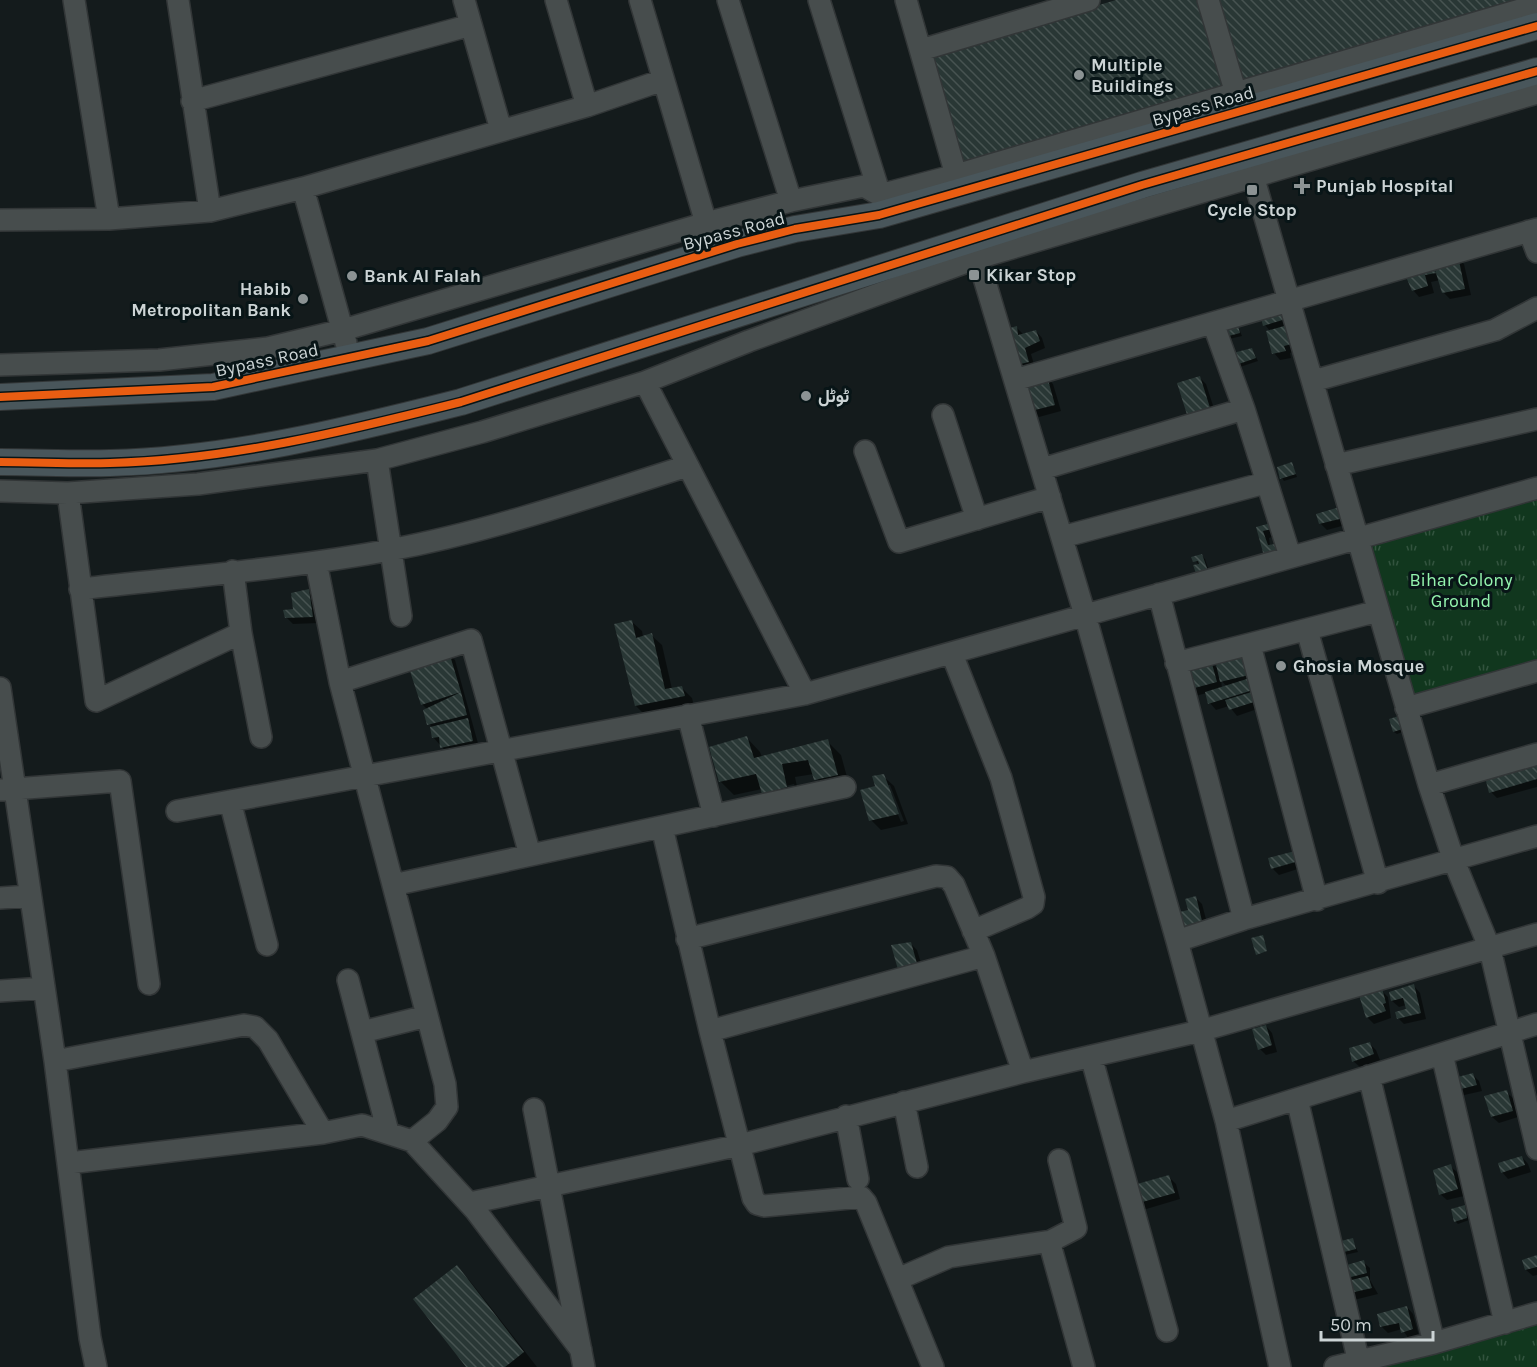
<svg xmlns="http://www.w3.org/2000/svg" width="1537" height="1367" viewBox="0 0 1537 1367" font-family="Karla,Vazirmatn,sans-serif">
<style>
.park{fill:url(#park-tufts)}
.shadow{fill:#0007;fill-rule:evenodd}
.building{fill:url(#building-back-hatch)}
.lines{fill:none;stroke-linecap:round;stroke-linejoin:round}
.minor-casing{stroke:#323637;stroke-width:24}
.major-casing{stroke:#323637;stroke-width:28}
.minor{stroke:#474d4d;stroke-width:21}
.major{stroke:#49565b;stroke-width:26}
.cycleway-casing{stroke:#081517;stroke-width:11}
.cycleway{stroke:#e95d12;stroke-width:8}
.poi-dot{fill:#8c9394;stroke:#081517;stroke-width:2}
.labels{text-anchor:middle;stroke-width:6;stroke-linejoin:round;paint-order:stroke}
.poi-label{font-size:18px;font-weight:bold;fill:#ccd4d5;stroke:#081517;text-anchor:start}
.street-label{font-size:18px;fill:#ccd4d5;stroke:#081517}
.park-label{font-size:18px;fill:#94f4ae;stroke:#081517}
</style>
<defs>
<pattern id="park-tufts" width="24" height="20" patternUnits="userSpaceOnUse" patternTransform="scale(1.5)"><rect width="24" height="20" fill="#11371e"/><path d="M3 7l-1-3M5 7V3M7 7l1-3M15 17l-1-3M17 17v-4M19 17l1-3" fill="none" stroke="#32533e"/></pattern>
<pattern id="building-back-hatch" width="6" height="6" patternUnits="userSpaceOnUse" patternTransform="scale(1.5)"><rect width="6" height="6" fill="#293735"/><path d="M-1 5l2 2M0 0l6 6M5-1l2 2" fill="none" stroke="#475351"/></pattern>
</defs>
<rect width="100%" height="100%" fill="#141b1c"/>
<path class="park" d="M1537,488V670L1413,706L1366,538Z
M1537,1311V1367H1372Z"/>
<path class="shadow" d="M1457,257L1464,264L1471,295L1450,299L1443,292L1440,280L1431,282L1434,293L1419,297L1413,290L1406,273Z
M1283,310L1302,349L1290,353L1291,358L1280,360L1274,353L1270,331L1265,325Z
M1237,324L1242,336L1229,339L1224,327Z
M1017,328L1024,335L1036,331L1042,338L1045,348L1031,354L1035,368L1023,371L1017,365Z
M1252,349L1258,361L1240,367L1238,364Z
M1047,378L1053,384L1061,411L1039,417L1032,410Z
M1200,378L1206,384L1218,421L1197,427Z
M1292,464L1297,477L1284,481L1282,478Z
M1343,508L1353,523L1327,530L1321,524L1318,515Z
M1270,525L1278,535L1269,538L1272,561L1258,528Z
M1202,556L1205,559L1210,574L1195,561Z
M308,591L315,597L319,623L293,624L287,618Z
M631,621L642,631L643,637L651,635L662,645L672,689L682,688L692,698L694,706L646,716L636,706Z
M448,654L455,660L479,747L448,754L433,737L427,709L422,704Z
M1248,661L1263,707L1237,716L1229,706L1216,710L1210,703L1207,693L1195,696L1188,689L1211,662L1218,669ZM1221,680L1227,687L1222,688Z
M1405,719L1408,730L1397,734L1394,732Z
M747,738L760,752L762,757L827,741L841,755L850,788L829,793L814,774L795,777L800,801L777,807L762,789L734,795L720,781ZM794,784L795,787L770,793V790Z
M1537,764V787L1497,798L1491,792Z
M883,776L894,786L908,824L881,830L871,820L877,787ZM886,785H890L904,821L901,822Z
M1295,852L1304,867L1279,875L1272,868Z
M1195,897L1202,904L1208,927L1177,928L1190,911Z
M910,943L917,950L924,973L893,946Z
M1414,986L1420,993L1426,1019L1404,1024L1398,1018L1408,1010L1406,1005L1399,1007L1392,1001Z
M1381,990L1388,997L1391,1018L1374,1024L1367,1017Z
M1266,1026L1272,1033L1277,1052L1266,1055L1260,1049Z
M1369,1043L1376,1050L1380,1060L1360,1067L1353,1061Z
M1472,1074L1479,1081L1482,1091L1460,1096L1454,1090Z
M1506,1092L1513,1098L1518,1117L1499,1123L1492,1117Z
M1522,1157L1528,1164L1531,1172L1508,1179L1502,1172Z
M1450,1166L1457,1172L1464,1196L1447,1200L1440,1194Z
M1169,1177L1176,1184L1180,1199L1143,1210L1137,1203Z
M1464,1207L1469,1220L1458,1224L1455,1221Z
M1352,1239L1358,1252L1340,1256Z
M1537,1257V1275L1533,1276L1526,1270Z
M1363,1262L1370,1268V1280L1378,1294L1354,1300L1344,1278Z
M457,1267L470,1281L537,1367H468Z
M1407,1307L1413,1314L1419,1336L1409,1339L1402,1329L1388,1333L1381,1326Z"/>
<path class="building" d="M1116,0H1201L1227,96L961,167L930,55Z
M1217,0H1537L1245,90Z
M1458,256L1465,289L1442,293L1433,263Z
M1431,263L1436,273L1425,275L1428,286L1412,291L1404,272Z
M1283,308L1286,319L1263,326L1260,314Z
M1237,322L1240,333L1225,337L1222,325Z
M1291,324L1296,343L1284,346L1286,351L1272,354L1266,331Z
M1017,326L1018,335L1036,330L1040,341L1025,348L1029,362L1016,365L1006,329Z
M1252,348L1256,358L1236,365L1233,353Z
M1047,376L1055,405L1031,411L1023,383Z
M1200,376L1212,414L1189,421L1177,383Z
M1292,462L1296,474L1280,479L1277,467Z
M1343,506L1348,517L1319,524L1316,514Z
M1271,523L1272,529L1263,531L1268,545L1276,544L1278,551L1264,556L1256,527Z
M1202,554L1208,571L1197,576L1193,565L1199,564L1198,561L1193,562L1191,557Z
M309,589L313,617L285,618L283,610L293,609L291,593Z
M632,620L636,638L652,633L665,689L682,686L685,696L635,706L614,624Z
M449,652L461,692L421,705L408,665Z
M1242,653L1249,675L1220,682L1215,660Z
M1211,660L1217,682L1187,690L1181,667Z
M1250,678L1253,690L1208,704L1205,692Z
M1255,691L1257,701L1229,710L1225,700Z
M461,692L467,715L427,725L423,710Z
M1402,715L1406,728L1393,732L1389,719Z
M468,718L473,741L440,748L439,737L432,738L430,727Z
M747,736L754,758L828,739L838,775L814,780L808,760L782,764L787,787L762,794L756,774L719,782L709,747Z
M1537,762V779L1489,793L1485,777Z
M884,774L899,814L869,821L860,790L875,786L872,776Z
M1295,851L1299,861L1271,869L1268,858Z
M1196,896L1202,921L1175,929L1171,914L1188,910L1185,899Z
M1263,935L1267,951L1256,955L1251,938Z
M911,942L918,967L899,973L891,945Z
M1414,984L1421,1013L1397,1019L1395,1012L1406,1009L1403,998L1391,1001L1389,992Z
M1382,988L1386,1003L1383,1004L1386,1011L1366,1018L1359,995Z
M1266,1025L1272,1045L1258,1050L1252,1029Z
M1370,1042L1374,1054L1352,1062L1349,1048Z
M1473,1073L1477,1085L1453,1091L1450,1079Z
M1507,1090L1513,1111L1491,1117L1484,1096Z
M1522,1156L1525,1165L1501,1173L1498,1163Z
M1451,1164L1458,1189L1439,1195L1433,1170Z
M1169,1175L1175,1193L1135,1204L1130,1186Z
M1465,1205L1467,1218L1454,1222L1451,1209Z
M1353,1238L1356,1249L1336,1254L1333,1243Z
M1537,1255V1267L1525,1270L1522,1260Z
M1364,1260L1367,1273L1343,1279L1340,1267Z
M457,1265L524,1352L505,1367H466L413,1299Z
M1368,1276L1372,1288L1346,1294L1343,1282Z
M1407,1306L1413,1329L1401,1333L1399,1323L1380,1327L1377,1314Z"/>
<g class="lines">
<g class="minor-casing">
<path id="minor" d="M74,0L109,219
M178,0L210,211
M464,0L501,130
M556,0L587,106
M640,0L706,223
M728,0L791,201
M819,0L880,195
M906,0L956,175
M1208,0L1240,107
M921,50L1089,0
M192,101L471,25
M1249,162L1429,785L1454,861L1490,949L1537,1149
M303,188L346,343
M0,220L109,219L210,211L303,188L587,106L663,80
M1529,231L1537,252
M978,258L1085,615L1177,941L1226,1121L1280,1367
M1213,323L1244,409L1290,556
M0,365L159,360L268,348L343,330L706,223L791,201L864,186L880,195L956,175L1537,5
M1015,380L1537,229
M1313,381L1495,330L1537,308
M645,382L805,694
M943,415L977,519
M865,451L899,542L1050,497
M377,460L401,616
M1336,465L1537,419
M1042,469L1244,409
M0,491L68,493L198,484L377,460L482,432L645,382L749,341L978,258L1537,93
M68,493L96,701L241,633
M1062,537L1265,483
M316,562L340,682L445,1084L447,1107L437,1121L412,1141
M233,571L241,633L261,737
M80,589C183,577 288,569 390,550C491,531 590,497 687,466
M1159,594L1244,919
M1307,630L1378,883
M1250,645L1317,900
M952,654L1001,778L1034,897L1033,904L1027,908L973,931
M1176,663L1378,611
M340,682L471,640L530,855
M0,688L55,1061L90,1338L96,1367
M1406,708L1537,671
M688,715L714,816
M1429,785L1537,754
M1,790L120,781L149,984
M230,801L267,945
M177,811L805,694L1537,488
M662,827L710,1031L753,1198L757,1204L764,1206L861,1197L866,1203L933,1367
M393,885L845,787
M0,898L29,896
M687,939L936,876L947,877L954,885L984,956L1023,1072
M1177,941L1244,919L1537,836
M348,980L388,1132
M0,991L44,988
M710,1031L984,956
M362,1032L427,1016
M1442,1054L1505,1323
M1091,1056L1167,1331
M55,1061L244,1025L255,1027L268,1040L323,1133
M1369,1076L1434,1343
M1297,1099L1360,1367
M904,1102L917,1167
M534,1109L584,1367
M846,1116L858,1179
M1226,1121L1537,1024
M1059,1160L1076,1228L1051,1241V1248L1084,1367
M69,1163L323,1133L362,1125L412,1141L476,1211L581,1350
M470,1203L740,1145L1023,1072L1200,1031L1537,934
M898,1279L949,1257L1051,1241
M1335,1367L1434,1343L1537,1313"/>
</g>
<g class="major-casing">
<path id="major" d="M0,397L213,387L428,341L737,244L795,229L879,215L1537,26
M0,462C37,462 73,464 110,463C229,460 346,431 461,402L1142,185L1537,71"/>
</g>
<use href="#minor" class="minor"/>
<use href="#major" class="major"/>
<g class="cycleway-casing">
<path id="cycleway" d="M0,397L213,387L428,341L737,244L795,229L879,215L1537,26
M0,462C37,462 73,464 110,463C229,460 346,431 461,402L1142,185L1537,71"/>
</g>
<use href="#cycleway" class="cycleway"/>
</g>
<g class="poi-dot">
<circle cx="1079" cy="75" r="6"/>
<path d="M1299 177h6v6h6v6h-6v6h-6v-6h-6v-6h6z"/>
<rect x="1246" y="184" width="12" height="12" rx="3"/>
<rect x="968" y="269" width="12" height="12" rx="3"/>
<circle cx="352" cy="276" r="6"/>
<circle cx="303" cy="299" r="6"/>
<circle cx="806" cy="396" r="6"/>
<circle cx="1281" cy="666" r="6"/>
</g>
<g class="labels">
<g class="poi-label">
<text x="1091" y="71">Multiple<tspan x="1091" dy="21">Buildings</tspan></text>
<text x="1316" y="192">Punjab Hospital</text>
<text x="1252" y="216" text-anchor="middle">Cycle Stop</text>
<text x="986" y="281">Kikar Stop</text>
<text x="364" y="282">Bank Al Falah</text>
<text x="291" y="295" text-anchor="end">Habib<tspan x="291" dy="21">Metropolitan Bank</tspan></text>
<text x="818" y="402">ٹوٹل</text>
<text x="1293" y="672">Ghosia Mosque</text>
</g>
<g class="street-label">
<text transform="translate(1203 106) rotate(-16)" y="6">Bypass Road</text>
<text transform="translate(734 231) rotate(-15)" y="6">Bypass Road</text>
<text transform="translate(267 360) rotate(-12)" y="6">Bypass Road</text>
</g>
<g class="park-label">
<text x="1461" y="586">Bihar Colony<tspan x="1461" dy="21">Ground</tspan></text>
</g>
</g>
<path d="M1321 1331v9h112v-9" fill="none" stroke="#ccd4d5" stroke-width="3"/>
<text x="1330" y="1331" font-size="18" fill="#ccd4d5" stroke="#081517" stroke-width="4.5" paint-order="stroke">50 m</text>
</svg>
